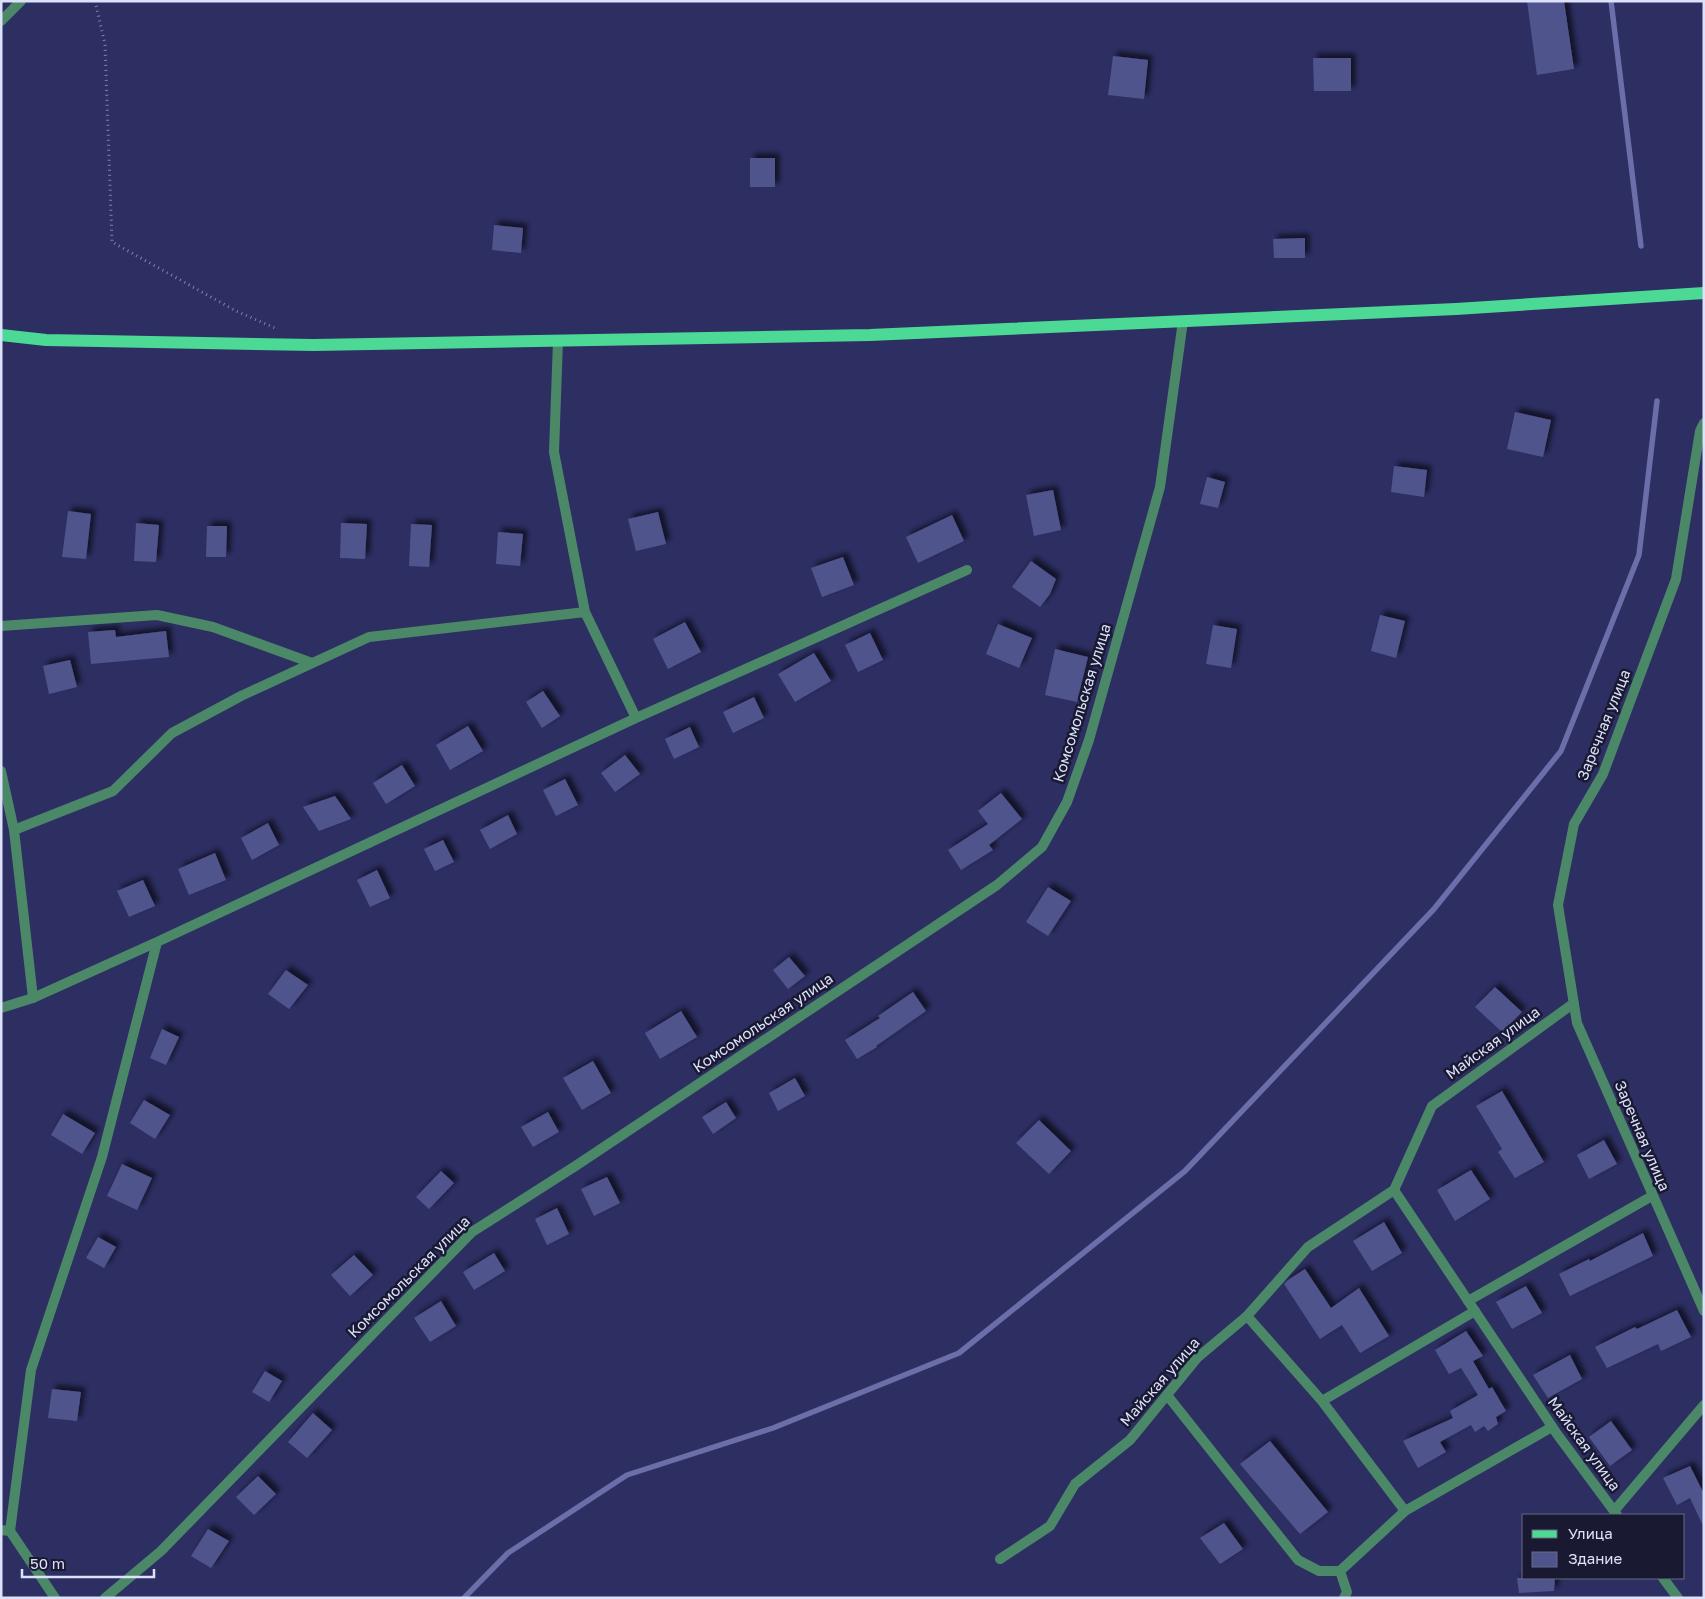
<svg xmlns="http://www.w3.org/2000/svg" width="1705" height="1599" viewBox="0 0 1705 1599" font-family="'Golos Text',sans-serif">
<style>
.lines{fill:none;stroke-linecap:round;stroke-linejoin:round}
.stream{stroke:#6c6eaa;stroke-width:5.5}
.building{fill:#50548c;filter:url(#shadow)}
.path{stroke:#8284ac;stroke-width:3;stroke-dasharray:1 4;stroke-linecap:butt}
.service{stroke:#4b8867;stroke-width:10}
.minor{stroke:#4b8867;stroke-width:10}
.primary{stroke:#4cd996;stroke-width:12}
.labels{text-anchor:middle;stroke-width:5;stroke-linejoin:round;paint-order:stroke}
.street-label{font-size:15px;fill:#dde1fb;stroke:#191a32}
</style>
<defs>
<filter id="shadow"><feDropShadow dx="4.5" dy="-4.5" stdDeviation="2.5" flood-color="#0009"/></filter>
</defs>
<rect width="100%" height="100%" fill="#2d2e62"/>
<g class="lines">
<path class="stream" d="M1611,1L1641,246
M464,1598L508,1553L627,1475L773,1428L959,1353L1185,1171L1434,909L1561,751L1639,555L1657,401"/>
</g>
<path class="building" d="M1527,1H1564L1574,69L1537,75Z
M1113,56L1148,60L1144,99L1108,95Z
M1313,58H1351V91H1314Z
M750,158H775V187H750Z
M494,225L523,228L521,253L492,250Z
M1305,238V258H1274L1273,239Z
M1515,412L1551,420L1543,457L1507,449Z
M1394,466L1427,470L1424,497L1391,492Z
M1207,477L1225,482L1218,508L1200,504Z
M1053,490L1061,530L1034,536L1026,495Z
M68,511L91,514L86,559L62,557Z
M658,512L666,544L636,551L628,519Z
M952,515L964,541L918,563L906,537Z
M136,523L159,525L156,562L134,561Z
M341,523L367,524L365,559L340,558Z
M411,524L432,525L429,567L409,566Z
M207,526H227L226,557H206Z
M498,532L523,534L520,566L496,564Z
M843,557L854,585L822,597L811,568Z
M1031,561L1056,579L1050,594L1040,607L1012,587Z
M1380,615L1405,621L1396,658L1371,651Z
M685,622L701,652L668,669L653,639Z
M998,624L1032,638L1019,668L986,654Z
M1213,625L1237,629L1231,668L1206,664Z
M115,630L116,637L166,631L169,657L91,664L88,632Z
M870,633L883,660L858,672L845,645Z
M1055,649L1088,657L1077,702L1045,695Z
M814,653L831,681L795,702L778,674Z
M70,660L77,687L49,694L43,666Z
M543,691L560,716L542,728L526,702Z
M754,697L764,718L733,733L723,712Z
M468,726L483,751L450,770L436,745Z
M690,727L699,747L674,759L665,739Z
M625,755L640,774L615,792L601,773Z
M402,765L415,786L386,804L373,783Z
M565,779L578,805L556,816L543,790Z
M1001,793L1022,819L989,845L993,850L961,870L948,850L988,824L978,811Z
M335,796L351,819L319,831L303,807Z
M508,815L517,834L490,849L480,830Z
M268,823L279,845L252,860L241,838Z
M443,840L454,862L435,871L424,849Z
M215,853L226,880L189,895L178,869Z
M377,870L390,898L370,907L357,880Z
M143,880L155,906L129,917L117,891Z
M1048,887L1071,901L1048,936L1026,922Z
M789,957L805,976L788,989L773,970Z
M286,970L308,985L289,1009L268,994Z
M1495,987L1522,1012L1502,1032L1475,1007Z
M913,992L926,1011L876,1046L877,1047L857,1059L845,1040L880,1018L878,1016Z
M681,1011L697,1037L660,1059L645,1033Z
M162,1029L179,1037L166,1065L150,1058Z
M593,1061L611,1093L582,1110L563,1078Z
M795,1078L805,1096L778,1111L769,1093Z
M1502,1091L1544,1162L1515,1178L1498,1152L1502,1149L1476,1106Z
M144,1100L170,1115L155,1139L130,1123Z
M726,1102L736,1118L713,1134L702,1117Z
M548,1112L559,1132L533,1147L521,1127Z
M63,1114L95,1133L82,1154L51,1135Z
M1039,1120L1071,1151L1049,1174L1016,1143Z
M1604,1140L1617,1164L1589,1179L1577,1155Z
M122,1164L152,1178L137,1210L107,1196Z
M1471,1170L1490,1199L1455,1221L1437,1190Z
M441,1171L454,1183L429,1209L416,1197Z
M607,1177L620,1203L594,1216L581,1189Z
M557,1208L569,1234L547,1245L535,1219Z
M1384,1222L1402,1253L1372,1271L1353,1241Z
M1643,1233L1653,1256L1570,1296L1559,1274L1589,1259L1590,1261Z
M98,1237L116,1247L104,1268L86,1258Z
M494,1253L505,1271L474,1290L463,1272Z
M354,1255L373,1275L350,1296L331,1275Z
M1305,1269L1331,1308L1359,1288L1389,1336L1360,1353L1342,1325L1320,1339L1284,1284L1288,1280Z
M1526,1286L1542,1313L1512,1329L1496,1302Z
M441,1301L456,1326L430,1342L414,1318Z
M1677,1310L1691,1337L1661,1351L1658,1344L1607,1368L1595,1347L1635,1327L1637,1329Z
M1466,1331L1483,1356L1473,1361L1489,1389L1492,1387L1506,1411L1496,1417L1498,1424L1488,1431L1484,1426L1475,1432L1471,1425L1440,1442L1446,1452L1418,1468L1403,1441L1453,1418L1450,1411L1478,1395L1461,1368L1449,1374L1435,1350Z
M1570,1355L1582,1379L1548,1398L1533,1375Z
M265,1371L282,1381L269,1402L252,1392Z
M52,1389L81,1392L77,1421L48,1418Z
M313,1413L332,1430L307,1458L288,1442Z
M1611,1421L1632,1450L1610,1466L1589,1437Z
M1270,1441L1328,1512L1300,1534L1240,1464Z
M1690,1466L1704,1494V1528L1690,1498L1677,1505L1663,1478Z
M258,1476L276,1494L254,1515L236,1497Z
M1224,1523L1243,1549L1220,1564L1200,1538Z
M208,1529L229,1541L211,1568L191,1556Z
M1517,1578H1555L1554,1591L1519,1593Z"/>
<g class="lines">
<path class="path" d="M95,1L105,44L112,242L236,311L275,328"/>
<path class="service" d="M1,21L21,1
M1,771L14,830L33,998
M1468,1301L1652,1196
M1247,1316L1322,1401L1475,1311
M1167,1395L1298,1560L1319,1571H1340L1405,1511L1552,1427
M1322,1401L1405,1511
M1340,1571L1347,1592L1344,1598"/>
<path class="minor" d="M558,341L554,452L585,612L636,718
M1704,423L1700,431L1676,579L1603,774L1574,824L1558,905L1577,1023L1704,1311
M1,626L157,615L213,627L312,663
M14,830L113,791L172,733L241,696L369,637L585,612
M1,1008L33,998L157,942L636,718L967,570
M1394,1190L1557,1434L1617,1515
M1614,1511L1704,1405
M1,1530L10,1531L55,1598
M10,1531L31,1370L102,1157L157,942
M1000,1559L1050,1526L1075,1484L1130,1440L1197,1358L1247,1316L1308,1247L1394,1190L1432,1106L1574,1003
M1663,1578L1678,1598
M105,1598L161,1551L472,1232L577,1165L997,885L1042,847L1067,802L1089,740L1160,487L1183,321"/>
<path class="primary" d="M1,335L46,340L314,345L870,335L1456,309L1704,293"/>
</g>
<g class="labels">
<g class="street-label">
<text transform="translate(1082 703) rotate(-73)" y="5">Комсомольская улица</text>
<text transform="translate(1604 725) rotate(-68)" y="5">Заречная улица</text>
<text transform="translate(763 1023) rotate(-34)" y="5">Комсомольская улица</text>
<text transform="translate(1493 1043) rotate(-36)" y="5">Майская улица</text>
<text transform="translate(1642 1136) rotate(67)" y="5">Заречная улица</text>
<text transform="translate(409 1277) rotate(-45)" y="5">Комсомольская улица</text>
<text transform="translate(1160 1382) rotate(-49)" y="5">Майская улица</text>
<text transform="translate(1584 1444) rotate(54)" y="5">Майская улица</text>
</g>
</g>
<rect width="1705" height="1599" fill="none" stroke="#dde1fb" stroke-width="5"/>
<rect x="1522" y="1514" width="162" height="65" fill="#191a32" stroke="#676a82"/>
<rect x="1532" y="1530" width="25" height="8" fill="#4cd996" stroke="#676a82"/>
<text x="1568" y="1539" font-size="15" fill="#dde1fb">Улица</text>
<rect x="1532" y="1552" width="25" height="15" fill="#50548c" stroke="#676a82"/>
<text x="1568" y="1564" font-size="15" fill="#dde1fb">Здание</text>
<path d="M22 1569v8h132v-8" fill="none" stroke="#dde1fb" stroke-width="2.5"/>
<text x="30" y="1569" font-size="15" fill="#dde1fb" stroke="#191a32" stroke-width="4" paint-order="stroke">50 m</text>
</svg>
